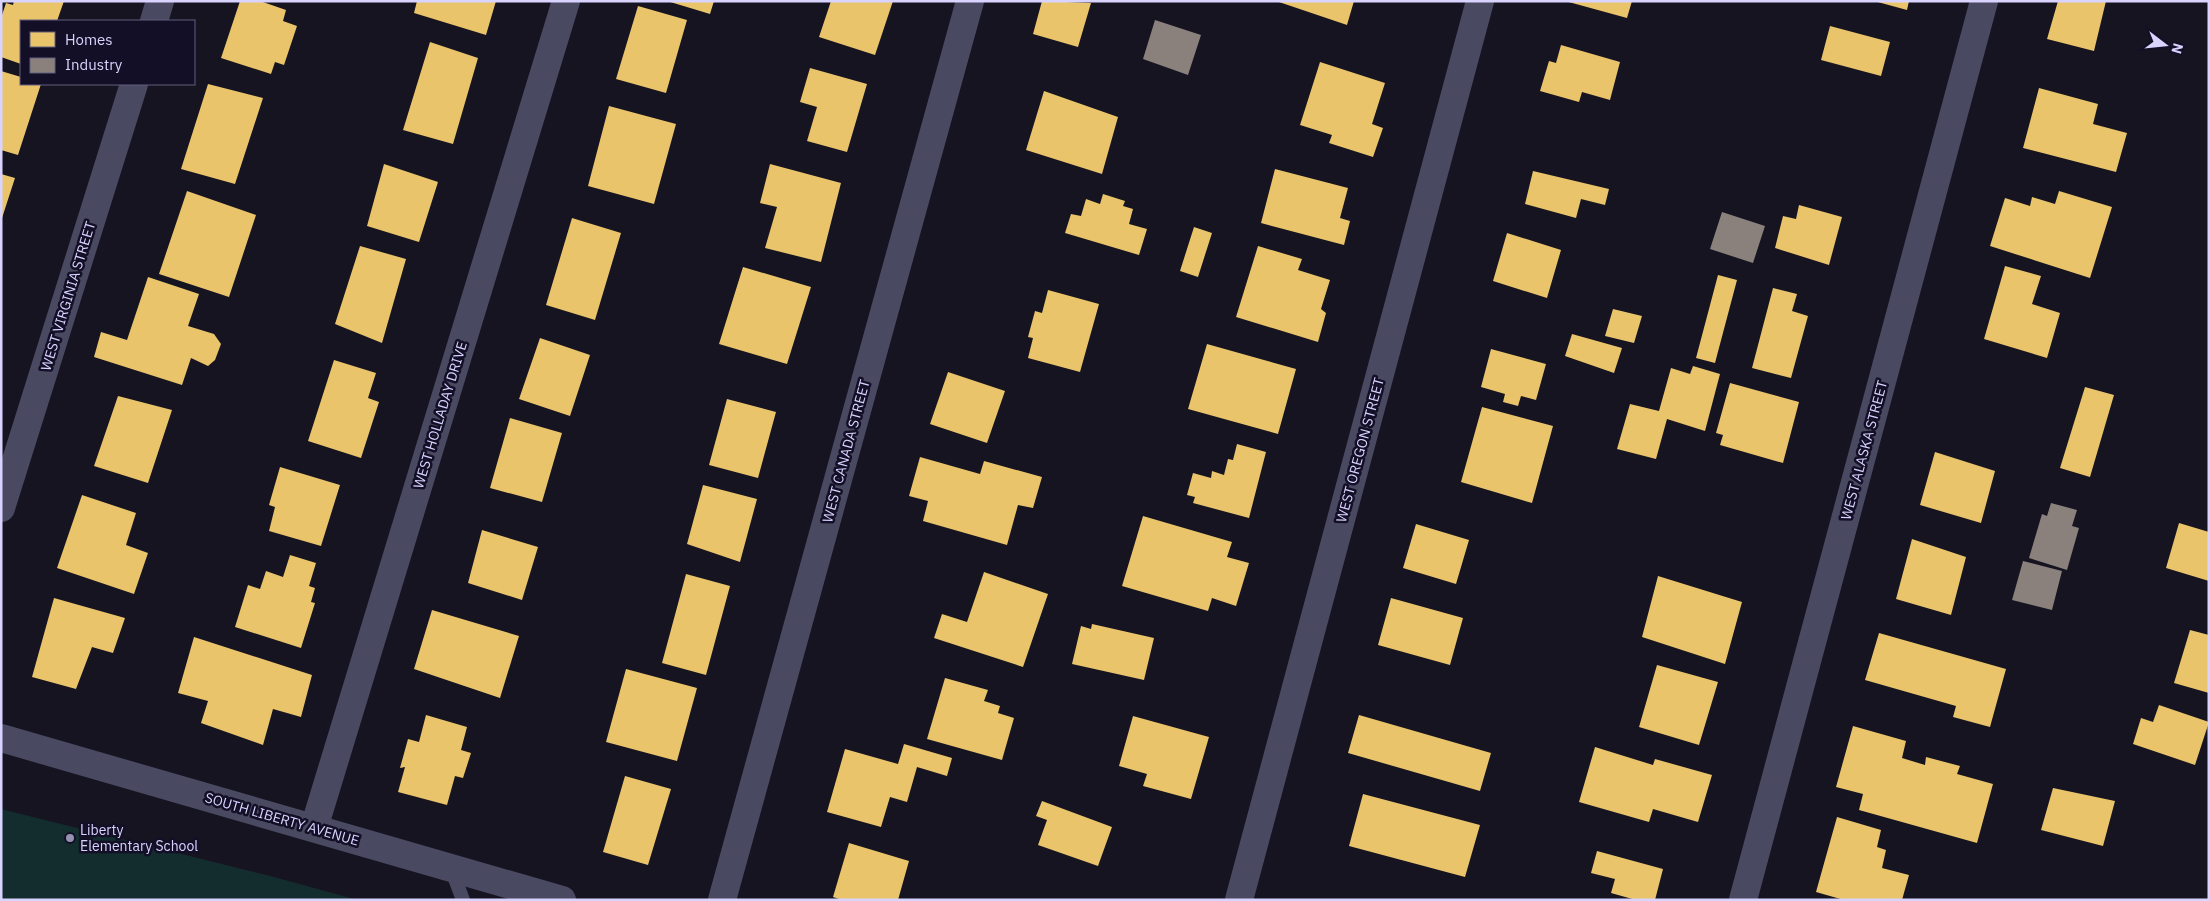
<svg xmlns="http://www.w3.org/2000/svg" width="2210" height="901" viewBox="0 0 2210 901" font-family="'IBM Plex Sans',sans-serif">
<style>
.green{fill:#132c2d}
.homes{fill:#e9c46a}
.industry{fill:#8a817c}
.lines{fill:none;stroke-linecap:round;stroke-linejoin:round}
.lane{stroke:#4a4962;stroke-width:14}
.street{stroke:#4a4962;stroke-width:28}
.poi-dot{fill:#9591b1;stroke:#130f26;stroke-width:2}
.labels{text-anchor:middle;stroke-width:5;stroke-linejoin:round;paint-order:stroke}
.street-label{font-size:14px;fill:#d9d4ff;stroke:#130f26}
.poi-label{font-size:14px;fill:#d9d4ff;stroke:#130f26;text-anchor:start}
</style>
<rect width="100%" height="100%" fill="#161421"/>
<path class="green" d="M1,809L274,877L358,900H1Z"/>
<path class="homes" d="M14,1H64L57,21H21V64L1,57V18L6,3L13,5Z
M240,1H260L286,10L283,21L297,26L284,65L275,62L271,74L221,58Z
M417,1H496L486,35L414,13Z
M667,1H714L710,14Z
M831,1H893L875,55L819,37Z
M1042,1L1091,3L1078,47L1033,34Z
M1276,1H1354L1347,25Z
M1565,1H1632L1627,18Z
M1874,1H1909L1907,10Z
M2058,1H2106L2094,51L2047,39Z
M638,6L687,20L666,93L616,79Z
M1830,26L1890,42L1881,76L1821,60Z
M430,42L478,58L453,144L403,130Z
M1561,45L1620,62L1610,100L1582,92L1579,102L1540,91L1549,61L1556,63Z
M1320,62L1385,83L1372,124L1383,128L1373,157L1329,143L1332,135L1300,125Z
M810,68L867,84L847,152L807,141L817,107L800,102Z
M1,71L21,77V84H41L18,155L1,150Z
M208,84L263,98L235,184L181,169Z
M2039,88L2098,104L2093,124L2127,133L2116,172L2023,148Z
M1044,91L1118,117L1102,174L1026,150Z
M609,106L676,124L654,204L588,186Z
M384,164L438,182L419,242L367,226Z
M770,164L841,183L821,262L765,248L777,207L760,203Z
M1275,169L1348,188L1340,218L1350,221L1344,245L1261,223Z
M1533,171L1609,189L1605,205L1581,199L1576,218L1525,204Z
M1,174L15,178L2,218H1Z
M187,191L256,215L229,297L159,274Z
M2059,191L2112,207L2090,278L1990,246L2005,198L2030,206L2032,197L2055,204Z
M1103,194L1125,201L1123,206L1133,209L1129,224L1147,229L1139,255L1065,233L1071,214L1081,216L1086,199L1100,204Z
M1799,205L1842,217L1829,265L1775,248L1783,216L1796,219Z
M572,218L621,233L595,320L546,305Z
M1194,227L1212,233L1198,277L1180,271Z
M1507,233L1561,250L1547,298L1493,281Z
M360,246L406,259L382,343L335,324Z
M1258,246L1302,259L1298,270L1330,280L1321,309L1326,313L1318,342L1236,317Z
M2005,266L2041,276L2032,304L2060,313L2047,358L1984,339Z
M743,267L811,287L787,364L719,344Z
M1718,275L1737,280L1715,363L1696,358Z
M148,277L199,294L188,326L214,334L221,344L215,360L208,366L191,358L182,385L94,357L101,332L127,340Z
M1773,288L1797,294L1792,311L1808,316L1791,378L1752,368Z
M1048,290L1099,304L1080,372L1028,358L1033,338L1028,337L1035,311L1042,313Z
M1613,309L1642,316L1634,343L1605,336Z
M1572,334L1622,348L1614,373L1565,356Z
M540,338L590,355L570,416L519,399Z
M1207,344L1296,369L1278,434L1188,409Z
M1491,349L1546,364L1536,400L1521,396L1518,406L1503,402L1505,394L1481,387Z
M334,360L376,373L368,398L379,402L361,458L308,441Z
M1693,366L1720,374L1705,431L1667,419L1656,459L1617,449L1630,404L1659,411L1671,368L1690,374Z
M948,372L1005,391L987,443L930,424Z
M1730,383L1799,402L1783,463L1720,445L1723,435L1716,433Z
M2085,387L2114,395L2090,477L2060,468Z
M118,396L172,410L148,483L94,466Z
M727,399L776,412L758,478L709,465Z
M1482,407L1553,426L1532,503L1461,482Z
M510,418L562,433L542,502L490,488Z
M1237,444L1266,452L1249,518L1193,503L1195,497L1187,495L1193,473L1211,478L1212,471L1224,475L1228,459L1233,460Z
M1935,452L1995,471L1981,523L1920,505Z
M920,457L980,474L984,461L1042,477L1033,508L1018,505L1007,545L923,521L928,501L909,496Z
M280,467L340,485L321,546L269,531L275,507L269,505Z
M703,485L757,499L740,562L687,544Z
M82,495L136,513L126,545L148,553L134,594L57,568Z
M1143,516L1232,542L1227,557L1249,563L1236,606L1212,598L1208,611L1122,586Z
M2179,523L2209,532V581L2166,568Z
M1416,524L1469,540L1456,584L1403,568Z
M482,530L538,547L522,600L468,583Z
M1912,539L1966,557L1951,615L1896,599Z
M290,555L316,563L309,586L315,588L311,602L315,603L301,648L235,627L248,585L260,589L266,571L283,577Z
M984,572L1048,594L1023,667L934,638L942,614L967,622Z
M686,574L730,586L706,675L662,663Z
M1658,576L1742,602L1725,664L1642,637Z
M54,598L125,618L113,653L92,647L76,689L32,677Z
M1391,598L1463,618L1450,665L1378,645Z
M432,610L519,636L500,698L414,669Z
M1092,624L1154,638L1144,680L1072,664L1081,626L1091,629Z
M2190,630L2209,635V693L2174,683Z
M1879,633L2006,669L1990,727L1953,717L1956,706L1865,680Z
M194,637L312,675L301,717L273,709L263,745L201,723L208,701L178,693Z
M1657,665L1718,682L1699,745L1639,727Z
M626,669L697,688L677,761L606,742Z
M945,678L988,690L984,701L1000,706L998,713L1014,718L1002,760L927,739Z
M2159,705L2209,722L2195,765L2133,744L2141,718L2153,722Z
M426,715L467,727L461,750L471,753L463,778L455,776L447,805L398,792L405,767L400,768L408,739L419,742Z
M1359,715L1491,753L1480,791L1348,753Z
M1133,716L1209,737L1191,799L1143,786L1147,774L1119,766Z
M1853,726L1906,741L1902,758L1925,765L1926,757L1960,766L1957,774L1993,784L1977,843L1859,810L1863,794L1836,787Z
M904,744L952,758L947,776L917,767L907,802L890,797L881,827L827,812L845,749L898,764Z
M1595,747L1653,765L1655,759L1712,775L1698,822L1653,809L1649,822L1579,802Z
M625,776L671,789L648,865L603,852Z
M2053,788L2115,801L2103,846L2041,830Z
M1363,794L1480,825L1465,877L1349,846Z
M1042,801L1112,827L1098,866L1038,845L1047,820L1036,816Z
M1837,817L1881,830L1877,847L1886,850L1882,868L1909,875L1902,900H1844L1816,892Z
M849,843L909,861L898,900H842L833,897Z
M1597,851L1663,869L1655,900H1636L1611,893L1615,879L1591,873Z"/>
<path class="industry" d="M1155,20L1201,35L1188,75L1143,59Z
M1722,212L1765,226L1753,263L1710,249Z
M2051,503L2077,510L2072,526L2079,528L2067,570L2029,558L2042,514L2047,516Z
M2023,561L2062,571L2052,610L2012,600Z"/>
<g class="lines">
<path class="lane" d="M451,868L463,900"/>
<path class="street" d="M154,21L160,1
M1,508L134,84
M1,738L562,900
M314,828L566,1
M722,900L970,1
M1239,900L1480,1
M1743,900L1984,1"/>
</g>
<circle class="poi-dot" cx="70" cy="838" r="5"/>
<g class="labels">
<g class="street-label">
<text transform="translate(68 296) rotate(-73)" y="5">WEST VIRGINIA STREET</text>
<text transform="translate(440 415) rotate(-73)" y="5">WEST HOLLADAY DRIVE</text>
<text transform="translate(1360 450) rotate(-75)" y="5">WEST OREGON STREET</text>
<text transform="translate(1864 450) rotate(-75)" y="5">WEST ALASKA STREET</text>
<text transform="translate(846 451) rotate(-75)" y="5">WEST CANADA STREET</text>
<text transform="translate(282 819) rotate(16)" y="5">SOUTH LIBERTY AVENUE</text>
</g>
<g class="poi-label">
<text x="80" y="835">Liberty<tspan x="80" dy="16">Elementary School</tspan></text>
</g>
</g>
<rect width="2210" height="901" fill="none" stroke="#d9d4ff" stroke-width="5"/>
<rect x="20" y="20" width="175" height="65" fill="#130f26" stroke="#625e7d"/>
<rect x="30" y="32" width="25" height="15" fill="#e9c46a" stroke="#625e7d"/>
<text x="65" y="45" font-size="15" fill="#d9d4ff">Homes</text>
<rect x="30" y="58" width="25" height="15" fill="#8a817c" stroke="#625e7d"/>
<text x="65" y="70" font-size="15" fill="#d9d4ff">Industry</text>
<g transform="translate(2165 45) rotate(106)" stroke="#130f26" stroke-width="4" paint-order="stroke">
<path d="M0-4L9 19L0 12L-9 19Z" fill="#d9d4ff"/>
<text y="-8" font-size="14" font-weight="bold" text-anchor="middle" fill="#d9d4ff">N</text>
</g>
</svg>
